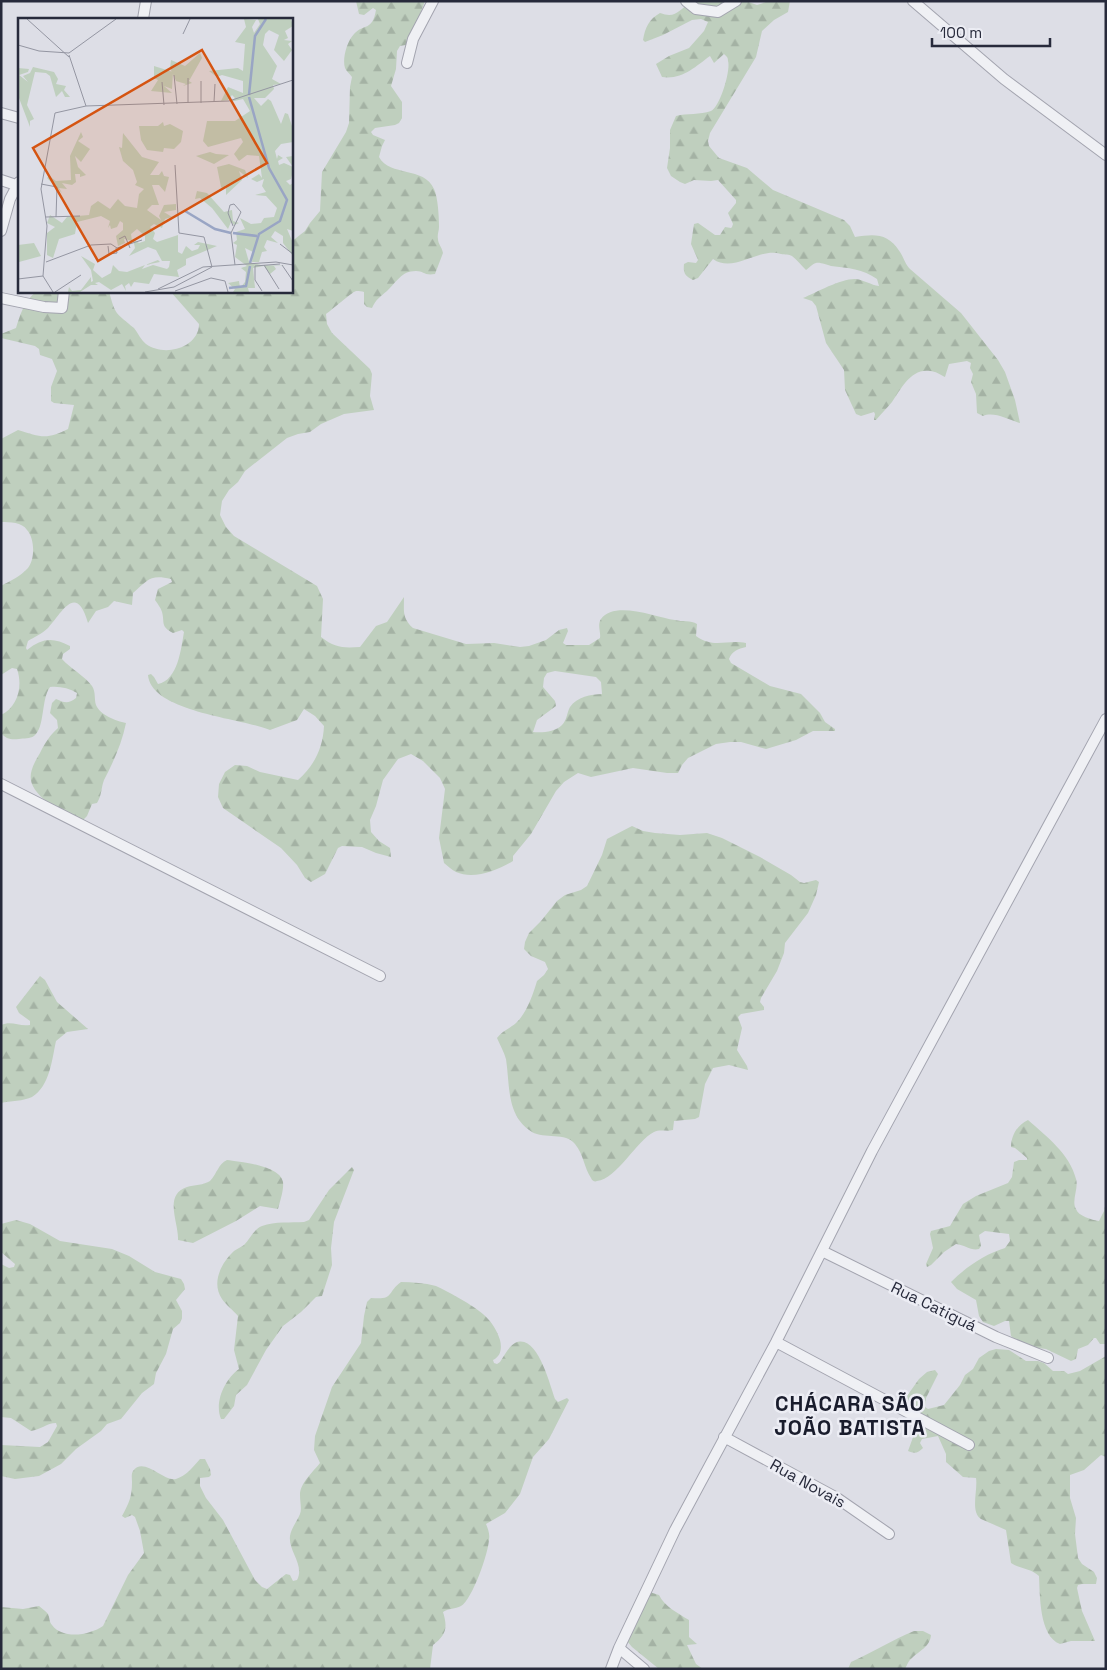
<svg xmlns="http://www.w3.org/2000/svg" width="1107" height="1670" viewBox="0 0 1107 1670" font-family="'Space Grotesk',sans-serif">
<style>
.forest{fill:url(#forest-firs);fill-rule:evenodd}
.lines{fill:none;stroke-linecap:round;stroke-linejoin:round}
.minor-casing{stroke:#a3a4af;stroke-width:12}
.minor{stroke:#eff0f4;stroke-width:10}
.labels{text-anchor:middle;stroke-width:5;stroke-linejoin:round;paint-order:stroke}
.street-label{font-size:16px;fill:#272a3b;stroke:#ecedf4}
.district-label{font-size:21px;font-weight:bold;letter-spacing:1px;fill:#191c2c;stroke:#ecedf4}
.inset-river{fill:none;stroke:#99a5c4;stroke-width:2.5}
.inset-road{fill:none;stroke:#9496a2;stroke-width:1}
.view{fill:#d55411;fill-opacity:0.15;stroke:#d55411;stroke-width:2.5}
.inset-edge{fill:none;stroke:#272a3b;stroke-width:2.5}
</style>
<defs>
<pattern id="forest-firs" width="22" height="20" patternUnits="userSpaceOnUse" patternTransform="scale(1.25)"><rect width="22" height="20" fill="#bfcfbe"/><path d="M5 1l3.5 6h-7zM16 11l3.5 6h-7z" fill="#a4b2a4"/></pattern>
</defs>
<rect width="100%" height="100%" fill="#dddee6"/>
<path class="forest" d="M356,1H425L416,25L411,44L400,46L397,51L396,69L391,86L402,102V118L399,123L395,125L375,128L371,132L373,135L385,140L382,146L379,157C390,177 424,166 434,189C438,197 439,217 439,227C439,231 437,235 438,239C438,244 442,247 443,253L435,274C424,276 424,271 416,271C401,271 397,282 387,291C380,297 376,299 372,308L367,307L364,304V292C362,291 359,291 356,291C352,292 332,310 326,314L327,324L332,333L370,369L372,374L370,396L374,410L344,414L321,424L310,432L298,434L287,438L245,471L238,482L229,490L222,501L220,515L226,527L234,536L317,586L323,599L321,637C335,648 343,648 360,647L376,626L387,622L404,597C404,611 402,618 413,628L466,644L494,643L520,647L529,646L546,640L559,630L567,628L568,631L563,643L566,645H589L600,638C601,632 597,625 601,619C614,600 656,617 675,620C682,622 691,620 697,624L696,636C714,649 727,639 746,643V647C738,649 732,651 729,659L731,663L770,686L801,694L820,713L825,722L835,729V731H813L796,740L766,749L741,742H730L716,744L688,758L682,765L678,773H667L633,768L591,777L578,773L564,782L556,791L531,834L513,856V861C498,870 474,880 456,872C452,870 448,866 444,863L439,838L445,789L440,778L423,761L411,754L398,759L383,780L376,806L370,820L371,832L379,841L390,848L391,857L376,853L362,847L342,846L338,848L325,874L311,882L305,878L297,865L281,848L223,808L218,797L219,784L225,772L235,765L247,766L260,772L298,780C315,765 323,747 324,726L315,716L304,709L297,720L270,730C241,718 151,712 148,675L151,674L154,677L158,684C178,680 181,649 184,632L182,630L173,633C160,626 165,623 162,612C161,608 157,603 155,600L158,589L172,582L171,579C150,574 148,580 133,593L132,605L114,601L108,607L96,611L88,623C76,582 62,613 48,628C42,634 34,637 28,641L26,648L27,650C42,638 53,637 70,646V649L63,654L62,659C70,668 86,677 92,686C96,692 94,699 96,705C100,715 116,721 126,723C122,743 113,763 104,780C101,788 102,795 97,803L92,804L87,816L81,822C64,817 61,814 48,803C27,785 26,776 40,753C45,743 50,735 58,728L57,720L50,713L52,703L56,699C65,703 68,704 76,698L77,693C69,688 59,686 50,687C41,699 45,728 34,736C30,739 24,738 19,739C11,740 6,739 1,733V715C18,707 23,686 17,669L12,668L1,675V586C10,581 21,576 28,568C35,559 35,539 27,530C22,522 10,522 1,522V439L18,430C40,437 47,440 68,429L74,405L54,403L51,401V387L57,371L52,359L40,355L39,349L35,346L1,338V334L16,328C20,315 24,301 36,292L109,291C115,315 116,313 134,328C138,333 141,340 146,344C157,352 174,352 186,345C194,340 199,333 199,324L170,291H291V242L305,231L310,223L320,211L322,172L346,132L349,123L350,87L352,77C350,74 346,71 345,68C342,59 347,41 354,34C364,23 372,32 376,10L373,8L364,15L359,14ZM555,671L596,677L601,682L602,694C591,694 577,697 570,707C567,712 567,720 562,725C555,732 542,733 533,732L537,720L556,706L555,701L543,687L544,678L547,673Z
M692,1H746L757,5L769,1H790L788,12L774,20L762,31L756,57L710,133L708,141L709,146L719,158L747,168L773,190L844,220L850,226L855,237C875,234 888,233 900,252C904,258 905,264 910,269L961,313L998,360L1005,372L1015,400L1020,423C1009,420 994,411 983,416L977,413L976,394L971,382L973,374L970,368L971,363L967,361L949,364L945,377C941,375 935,371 930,371C911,368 901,389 892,402C887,408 881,414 876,420H874L875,414L874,412L861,416L856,414L845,390L844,370L826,343L816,306L812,301L803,298C817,292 842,278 856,279C864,280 871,285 879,286L877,279C863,269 848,268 831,266C827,265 820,262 816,263C812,264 809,268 806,270C802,266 797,260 792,256C789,254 785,255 781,254C758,247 734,274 713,259L698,278L693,280C685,276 683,273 684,264L688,262L696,263L698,260L691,244L694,224L698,223L715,235H720L725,227L731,228L732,227L733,224L728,213L736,203V200L718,180L711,181L694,180L685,184L680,182L671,176L667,168L670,148V130L676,116C687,113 700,115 711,111C720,107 731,70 728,61C728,57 727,57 724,54L714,63L710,56C695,67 682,80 662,77L656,64L669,56L689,48L704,31L708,22L701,19L692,20L663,35L645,42L643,40C645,28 649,19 660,13C676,19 679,10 692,1Z
M632,826L643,831L655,833L680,835L707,833L722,838L760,857L791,875L800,882L804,883L816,880L819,882L816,895L808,913L785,943L784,953L777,971L761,998L760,1002L764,1007V1010L741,1014L738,1017L742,1028L737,1050L747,1066L748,1070L729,1065L713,1068L705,1084L699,1117L695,1119L674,1121L673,1130C667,1132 660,1129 654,1132C636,1141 617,1179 597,1181C595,1182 592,1181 591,1178C584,1168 584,1155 575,1144C566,1132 544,1139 532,1132C506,1116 510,1085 506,1059C504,1052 500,1045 497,1038C502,1031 509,1029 516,1023C526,1014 533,995 537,981L544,975L548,969L545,962L531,956L524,949L525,942L529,933L541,921L557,901L565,895L581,890L587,886L602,855L607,839Z
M40,976L45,980L57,1002L88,1029L67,1032L56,1041C52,1059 50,1086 32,1097C24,1101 10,1101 1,1103V1025C12,1020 19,1027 30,1025V1021L19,1013L16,1007Z
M1028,1120C1046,1136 1070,1154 1076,1179C1079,1188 1071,1201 1076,1209C1078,1216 1092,1220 1099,1221L1104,1211L1106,1202V1344H1100L1096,1338H1094L1088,1345L1078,1349L1076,1359L1071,1361L1046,1349L1023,1346L1011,1336L1009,1321H1005L994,1326L983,1322L979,1316L976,1300L957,1289L951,1282C966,1267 985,1254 1005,1248L1010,1241L1009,1234L985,1231L979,1235L981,1246L979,1249C971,1251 965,1245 956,1244L944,1252L931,1265L927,1267L926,1264L933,1248L930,1234L931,1231L950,1226L963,1204L976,1196L1008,1183L1012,1177L1014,1162L1019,1160H1027V1158L1015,1148L1011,1147C1011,1136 1017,1125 1028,1120Z
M227,1160C240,1162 280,1165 283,1182C284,1190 280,1201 278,1209L260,1206L236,1221L193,1243L178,1240C179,1223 163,1195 187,1187C194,1185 204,1185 210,1181C217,1174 218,1164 227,1160Z
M352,1167L354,1170L334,1222L331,1248L332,1265L322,1296L316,1297L301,1312L283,1326L266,1350L247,1385L236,1395L234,1406L224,1419H221C214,1402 225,1379 239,1369L234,1350L238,1316C233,1310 226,1305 222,1299C211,1283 221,1263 234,1251C237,1249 241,1247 244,1245C250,1239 254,1229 262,1226C275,1221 291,1223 304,1222L309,1220L329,1190Z
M16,1220L30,1224L60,1241L112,1249L129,1256L155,1272L181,1279L184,1284L185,1289L176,1300L182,1311V1318L180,1323L173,1329L166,1354L156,1373L154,1384L142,1393L121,1419L107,1424L101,1431L76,1449L61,1464L39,1476L15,1479L1,1476V1445L40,1447L48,1442L57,1426L56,1423C47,1423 40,1430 31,1431L11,1418L1,1417V1264L9,1268L14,1267L15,1264L1,1252V1224Z
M401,1282C413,1282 424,1283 436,1286C443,1289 450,1293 457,1297C476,1308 493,1317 500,1340C502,1348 501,1356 493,1360L494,1363L497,1364L500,1362C504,1356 509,1346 515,1343C537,1332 550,1385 555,1399L558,1402L567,1398L569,1400L549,1439L533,1457L520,1494L505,1513L486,1524C488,1529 490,1534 489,1539C489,1552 472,1600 461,1606C455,1609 449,1608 443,1612C448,1628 446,1635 433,1645L430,1669H1V1607L23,1609L39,1606C42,1609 46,1611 48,1614C50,1618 49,1622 52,1625C63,1640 90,1635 103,1626L128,1575L144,1553L140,1531L135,1517L132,1515L125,1518L122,1516C129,1503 132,1497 132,1482C132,1479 131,1474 133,1471C144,1456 163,1482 176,1479C186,1476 193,1467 200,1459H205L210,1469L211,1475L209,1477L200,1478V1486L206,1498L223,1520L255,1580L262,1587L267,1589L286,1574L290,1575L293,1581L297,1580C305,1565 288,1551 290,1536C291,1529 297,1521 300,1514C302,1509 300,1502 300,1495C300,1483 313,1472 320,1463L314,1450L315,1436L332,1387L361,1343L364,1316L367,1302L371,1298C395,1300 386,1293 401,1282Z
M996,1349L1009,1350L1026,1361H1038L1044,1363L1053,1371H1064L1068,1374L1080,1371L1106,1356V1457L1101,1455L1084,1470L1070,1475V1498L1076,1518L1075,1534L1078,1558L1082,1564L1094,1572L1097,1578L1096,1584H1082L1078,1585L1077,1588L1082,1611L1095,1641H1071L1060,1644C1039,1636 1040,1595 1039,1576C1031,1568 1020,1569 1011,1563L1006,1530C998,1526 989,1523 981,1519C970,1512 978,1490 976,1478L963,1477L946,1462V1454L938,1436L922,1439L920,1443L923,1448C918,1453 915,1454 908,1451L916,1429V1422L894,1405L902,1403L919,1379L927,1372L935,1370L938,1374L926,1398L925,1407L928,1409L944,1405L960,1385L965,1375L973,1369L979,1358L989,1351Z
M643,1590L659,1595C664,1606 679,1614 689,1620V1637L697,1644L687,1645L696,1664L703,1669H659L632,1647L627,1641L624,1633L626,1620L640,1591Z
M914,1631H923L931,1635C930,1647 919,1651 912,1658C909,1660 907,1665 905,1669H848L851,1662C873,1652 892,1640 914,1631Z"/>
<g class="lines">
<g class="minor-casing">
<path id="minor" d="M686,1L696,9L718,12L736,1
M913,1L1004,79L1106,155
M143,19L146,1
M407,63L413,39L433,1
M1,113L19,118
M1,180L16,185
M1,231L10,199L19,182
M1,298L44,307L62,308L64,291
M1,784L380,976
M822,1251L996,1337L1048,1358
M776,1342L969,1445
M724,1437L837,1498L889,1534
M619,1648L644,1669
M611,1669L619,1648L675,1530L776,1342L872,1151L1106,719"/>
</g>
<use href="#minor" class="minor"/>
</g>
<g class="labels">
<g class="street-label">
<text transform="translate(934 1306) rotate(26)" y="6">Rua Catiguá</text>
<text transform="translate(808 1483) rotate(29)" y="6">Rua Novais</text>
</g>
<g class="district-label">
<text x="850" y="1411">CHÁCARA SÃO<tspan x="850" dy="24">JOÃO BATISTA</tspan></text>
</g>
</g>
<g transform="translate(18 18)">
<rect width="275" height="275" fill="#dddee6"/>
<path d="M226,1L238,2L234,9L236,15L242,6L240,1H273L275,8L267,13L270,20L266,22L274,23L270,26L274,32L266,43L256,32L261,17L251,12L247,16L245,27L259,48L254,61L263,66L255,67L256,71L247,80H236L243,88L250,81L253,83L263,106L267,95L270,96L275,111V124L263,126L257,133L259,141L260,137L265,140L260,143L261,147L266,145L275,149L268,139L275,138V153L273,161L268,163L272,167L275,165V213L269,211L275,225V238L265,225V218L257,213L253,219L260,225L249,222L246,229L249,233L244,234L241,244H234L235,234L227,230L231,244L243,247L270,248H271H256L258,251L252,256L246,248L235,250L237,270H230L231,274H215L217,271L210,265L221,263L222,270L227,264L228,254L223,250L229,248L217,239L219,227L215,225L219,222L218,214L227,211L222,200L233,206L243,205L246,200L256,199L259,190L248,178L237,177L248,174L244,168L246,161L239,164L233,161L241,156L244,160L241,138L229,137L221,143L216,136L225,124L223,120L190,129L185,123L189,103H217L232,93L225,81L212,84L217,80L214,77L210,82L203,83L210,69L225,75V63L204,57L199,59L191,53L220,50L225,53L227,26L217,24L228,9ZM182,35L184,40L171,63L174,65L165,68L168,66L158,63L152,50L153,42L167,48ZM136,48L155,54L154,71L146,68L154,75L133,73L140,62L136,60ZM15,49L36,54L40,61L38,66L48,68L46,72L52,79H47L44,73L38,79L32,58L28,55L17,54L9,87L16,101L12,103V109L1,80L0,50L11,51L10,54L1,57L10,64L5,58L12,55ZM145,104L146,108L152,106L165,113L163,124L156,131L146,130L145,134L129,132L123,122L121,108H140ZM63,114L65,119L60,123L72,131L63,144L57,138L60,149L68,157L62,159V156H57L58,164L54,167L44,165L49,171L41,170L44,175L29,160L31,158L38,163L53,162L52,138ZM105,115L124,139L141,144L132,157H141L144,153L146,158L151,159L147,174L141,167H134L141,187H134L129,192L143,202L141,198L146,187L158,186V192L146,194L154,199L147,201L144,210L136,206L132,209L137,215L135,221L139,224L160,217V234L164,236L168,228L174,233L180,231L182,227H176L180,224L199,228L168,241V247L159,252L161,259L136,256L131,266L116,264L113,269L111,265L107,268L108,273L104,266L93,272L81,264L77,265L80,267H73L62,274H50L51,269L54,273L63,272L73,259V264L75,263L73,252L63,238L77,246L75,252L84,260L93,255L95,247L101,253L109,254L140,242L142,244L127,247L124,251L135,247L149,251L151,249L152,243H144L138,232L130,229L111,238L117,230L115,221L121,225L127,223V218L119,211L113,216L114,223L106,221L107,225L100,228L98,218L105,212V205L102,203L99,209L93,211L92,207L90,210L92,203L83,198L59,204L57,216L41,221L35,240L29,237V215L37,209L29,205L32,197L44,205L49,199L71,197L73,188L80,183L92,191L100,181L107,188L119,190L121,176L126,171L117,167L119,164L115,152L105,143L101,129L104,130ZM192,134L198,136L211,137L196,146L178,138ZM211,146L227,152L230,160L221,153L224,162L208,177V167L205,171L203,169L199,149ZM179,173L189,175L206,194L214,192L215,203L221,205L216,207L213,204L210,211L194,190L182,180L177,181ZM16,225L23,238L1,244L0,227Z" fill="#bfcfbe"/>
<path class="inset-river" d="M231,77L237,18L248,1M231,79L251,150L269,182L262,203L241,216L232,245M167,193L197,211L213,215M215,215L239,218M211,270L228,268L232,248"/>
<path class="inset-road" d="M9,1L51,39M165,16L172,1M0,27L21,33L51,35L98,1M51,37L68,88M156,57L159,86M170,60V85M144,64L146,87M196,84L197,66M183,85V63M157,147L161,215L186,219L194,249M23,166L39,169L38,199M28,199L62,198M215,208L210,195L212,187L216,186L223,194L213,215L217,247M101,221L107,218L112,230M262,226L275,236M90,228L91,236L99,235L98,230M28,244L73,227L93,226L99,230L124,222M246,247L261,271M264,247L275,263M25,258L29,208L23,171L37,95L68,88L211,83L275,62M0,261L25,258L35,274M140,271L185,249L258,244L275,247M157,273L193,260L207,263L210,274M244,273L237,262V248L262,246M37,274L63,257M127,274L156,269L194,249"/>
<path class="view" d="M184,32L249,145L80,243L15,130Z"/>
<rect width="275" height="275" class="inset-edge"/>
</g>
<rect width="1107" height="1670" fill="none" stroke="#272a3b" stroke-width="5"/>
<path d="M932 38v8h118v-8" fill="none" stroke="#272a3b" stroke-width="2.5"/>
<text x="940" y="38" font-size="15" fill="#272a3b" stroke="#ecedf4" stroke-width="4" paint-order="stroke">100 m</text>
</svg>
